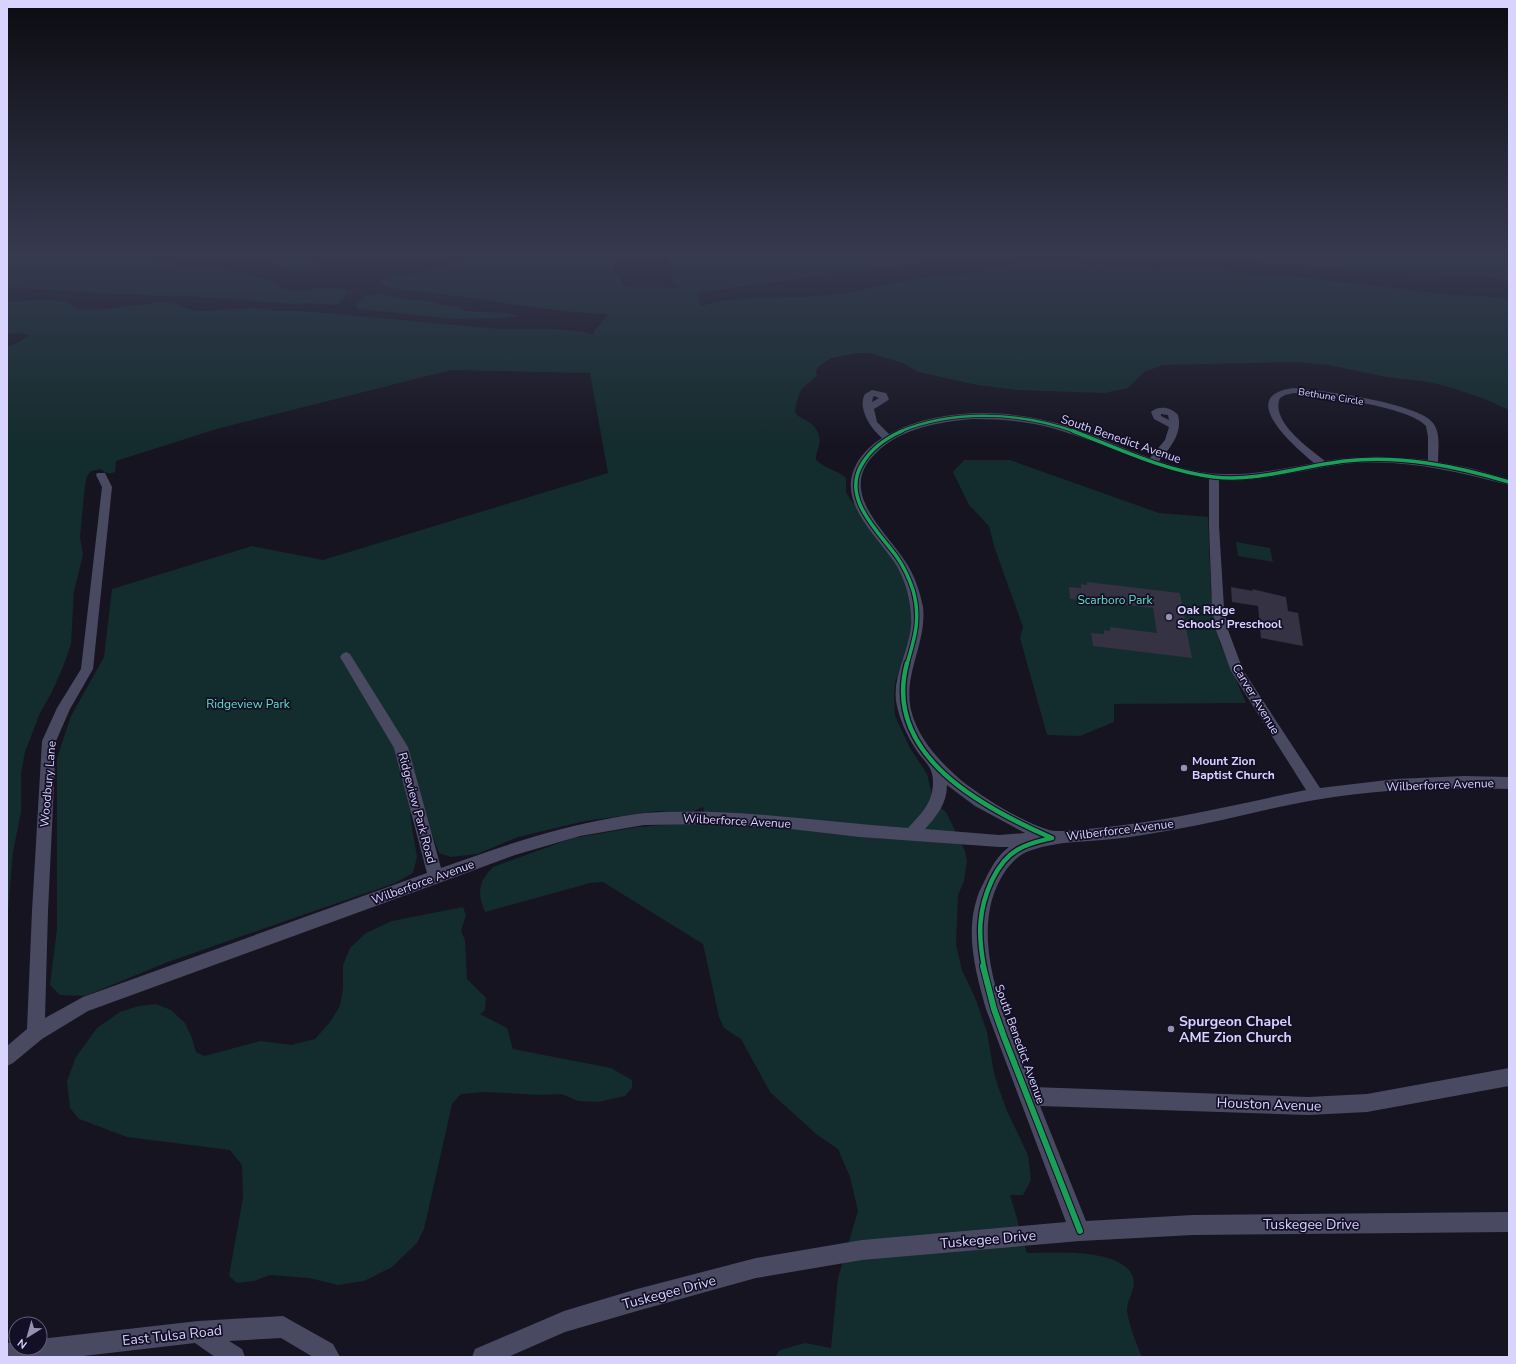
<svg xmlns="http://www.w3.org/2000/svg" width="1516" height="1364" viewBox="0 0 1516 1364" font-family="'Nunito Sans',sans-serif">
<style>
.green{fill:#132c2d}
.building{fill:#343243}
.lines{fill:none;stroke-linecap:round;stroke-linejoin:round}
.minor{fill:#4a4962;fill-rule:evenodd}
.cycleway-far3-casing{stroke:#130f26;stroke-width:4}
.cycleway-far2-casing{stroke:#130f26;stroke-width:5.5}
.cycleway-far1-casing{stroke:#130f26;stroke-width:7}
.cycleway-casing{stroke:#130f26;stroke-width:8}
.cycleway-far3{stroke:#1a9f57;stroke-width:2.5}
.cycleway-far2{stroke:#1a9f57;stroke-width:3.5}
.cycleway-far1{stroke:#1a9f57;stroke-width:4.5}
.cycleway{stroke:#1a9f57;stroke-width:6}
.poi-dot{fill:#9591b1;stroke:#130f26;stroke-width:1.5}
.labels{text-anchor:middle;stroke-width:3.5;stroke-linejoin:round;paint-order:stroke}
.far-street-label{font-size:10px;fill:#d9d4ff;stroke:#130f26}
.street-label{font-size:12px;fill:#d9d4ff;stroke:#130f26}
.park-label{font-size:12px;fill:#5fe0c0;stroke:#130f26}
.poi-label{font-size:12px;font-weight:bold;fill:#d9d4ff;stroke:#130f26;text-anchor:start}
.near-poi-label{font-size:14px;font-weight:bold;fill:#d9d4ff;stroke:#130f26;text-anchor:start}
.near-street-label{font-size:14px;fill:#d9d4ff;stroke:#130f26}
</style>
<rect width="100%" height="100%" fill="#161421"/>
<path class="green" d="M7,255H138L186,266L216,268L274,281L282,289L296,291L324,288L349,290L346,295L337,305L305,303L292,304L204,297L112,294L7,287Z
M211,255H259L313,259L321,260L322,264L310,271L301,272L269,263Z
M468,255H616L613,270L625,287L679,288L673,283L670,262L667,255H964L905,266L843,272L697,293L701,306L726,300L780,297H806L845,293L927,277L966,275L1024,261L1057,259L1088,265L1102,264L1153,270L1210,268L1248,275L1296,277L1455,295L1509,298V410L1485,399L1449,387L1428,382L1386,377L1329,365L1296,362L1163,365L1144,372L1128,388L1104,393L1017,390L977,385L918,372L903,363L869,353H859L831,358L818,367L816,371L817,375C813,381 808,383 803,388C798,392 796,406 795,412C801,422 814,418 819,436C822,444 815,453 816,460C826,469 837,470 846,478V492L850,499L861,512L893,559L905,580L912,616L911,634L895,683L894,696L895,716L910,748L927,774L934,803L946,812L965,851L967,861L964,881L958,895L956,945L962,970L976,1000L987,1032L994,1073L999,1089L1007,1111L1028,1155L1031,1180L1023,1195H1010L1027,1253C1052,1253 1122,1247 1133,1277C1137,1288 1127,1299 1127,1310C1128,1323 1137,1345 1142,1357H775L780,1350L805,1343L831,1348L838,1278L858,1211L850,1177L838,1149L816,1134L770,1092L741,1039L724,1028L719,1017L703,944L603,882L590,883L485,912C477,893 478,882 493,867L573,838L638,827L687,823H707L703,807L694,811H658L585,821L518,837L477,854L451,857L439,853L424,813L410,814L417,857L413,873L395,883L168,962L85,996L60,995L50,985L57,929V758L71,716L104,657L112,589L252,546L323,560L608,473L590,373L451,370L220,428L116,461L115,472C110,474 105,474 101,469L91,471L87,476L85,485L80,537L83,555L74,591L71,644L63,667L52,692L40,713L25,752L21,773V812L13,852L7,923V347L17,343L29,336L20,333L7,334V301L53,300L66,302L79,309L86,310L115,308L160,302L173,303L189,309L201,311L253,308L279,311H301C363,316 426,323 489,328C523,331 558,326 592,334L593,336L595,330L609,314C556,313 503,302 449,295C433,292 392,292 380,283L385,279L392,276L412,275L445,266Z
M1140,255H1504L1509,256V281L1487,276L1472,275L1417,274Z
M382,294L405,299L428,301L443,305L458,307L465,311L505,313L519,316L501,318L455,319L357,309L356,305L365,295Z
M964,460H1010L1159,513L1208,517L1211,596L1220,643L1246,703L1114,704V722L1080,736L1047,735L1020,638L1023,627L994,546L989,526L969,505L953,472Z
M1236,542L1270,548L1273,562L1238,556Z
M463,907L466,915L461,931L465,940L467,979L486,998L485,1010L480,1014L507,1028L513,1049L611,1068L632,1080V1088L625,1096L598,1102L578,1101L562,1094L542,1095L484,1092L461,1094L452,1104L424,1229L417,1243L392,1267L364,1281L338,1285L309,1278L270,1275L254,1281L237,1283L229,1276L243,1198L242,1165L230,1150L127,1137L79,1119L70,1108L67,1081L76,1057L97,1028L120,1012L139,1006L156,1004L171,1010L185,1023L192,1038L196,1052L204,1056L261,1041L291,1045L315,1039L330,1022L340,1006L343,988V965L350,948L366,933L392,921Z"/>
<path class="building" d="M1087,582L1180,593L1185,620L1189,621L1190,628H1186L1192,658L1093,646L1091,633L1104,634V630L1110,631V627L1157,633L1153,608L1070,599L1069,587L1081,588V584L1087,585Z
M1231,587L1253,591L1252,589L1286,597L1288,611L1298,613L1303,646L1261,638L1258,606L1232,602Z"/>
<g class="lines">
<path class="minor" d="M1294,388C1320,390 1419,403 1433,423C1441,433 1438,450 1438,462L1470,468L1509,479V485C1453,471 1404,458 1345,464C1303,469 1262,483 1219,480V526L1224,608L1228,630L1243,670L1320,788L1396,779L1464,776L1509,777V789C1445,787 1379,789 1315,800C1267,808 1220,822 1172,830C1153,833 1133,837 1113,839C1086,842 1058,841 1032,850C1021,853 1013,861 1006,870C962,933 1008,1025 1033,1087L1308,1097L1367,1094L1509,1068V1086L1367,1112L1308,1115L1040,1106L1086,1221L1193,1215L1509,1212V1232L1193,1235L1080,1241L862,1260L756,1278L637,1311L565,1332L508,1357H472L475,1349L564,1311L637,1289L756,1258L862,1240L1066,1222L986,1009C976,973 965,935 977,898C979,891 983,884 986,878C992,866 998,855 1009,847H999L860,837L782,828L709,824L644,825L580,836L515,855L469,872L88,1011L42,1039L13,1063L7,1066V1046L27,1029L32,911L42,741L57,708L81,669L102,487L96,475L97,473H105L112,487L93,669L70,709L56,741L48,911L45,1018L83,997L427,873L394,748L340,657L342,654L346,652L350,654L408,747L441,868C497,848 554,828 612,818C623,816 634,814 645,813C733,807 820,822 908,828C921,814 933,803 933,782C933,766 925,763 917,751C907,736 899,719 896,701C893,675 908,653 911,627C912,616 910,603 907,591C904,580 899,568 892,559C873,532 836,499 857,463C863,453 872,444 882,438C871,429 857,408 865,394L872,390L886,393L889,399L887,401L874,409L877,422L889,434C945,405 1018,409 1076,429C1101,438 1125,449 1150,458L1165,440L1169,427L1154,419L1151,412C1158,405 1172,407 1178,415C1183,433 1170,448 1159,461C1219,482 1254,474 1314,463C1295,447 1234,395 1294,388ZM1294,393C1321,395 1410,407 1426,426L1428,437V460C1393,456 1359,455 1325,461C1309,448 1270,422 1280,398L1285,395ZM874,396L879,398L872,402L873,397ZM1161,414L1168,415L1169,420L1161,416ZM973,419C1000,419 1026,421 1052,428C1105,443 1154,470 1209,479V526L1212,608L1216,630L1231,671L1306,790C1233,805 1161,823 1087,829C1076,829 1060,833 1049,830C1021,821 985,799 962,781C940,762 918,739 911,710C903,674 927,643 923,607C920,592 915,577 907,564C887,531 835,492 876,453C901,428 939,422 973,419ZM947,785L975,806L1025,833L999,835L925,829C937,816 947,803 947,785Z
M283,1316L333,1344L340,1357H313L281,1338L229,1341L242,1349L245,1357H215L195,1343L75,1357H7V1343L16,1342V1348H40V1339L198,1321Z"/>
<g class="cycleway-far3-casing">
<path id="cycleway-far3" d="M899,432C954,409 1021,412 1076,432"/>
</g>
<g class="cycleway-far2-casing">
<path id="cycleway-far2" d="M902,431C886,438 871,449 862,464C841,498 878,531 897,557C904,567 909,578 913,590C921,618 915,637 907,664
M1073,431C1119,449 1165,471 1214,477C1258,482 1301,466 1345,461C1401,455 1456,466 1509,482"/>
</g>
<g class="cycleway-far1-casing">
<path id="cycleway-far1" d="M907,663C882,755 983,808 1052,838C1040,841 1028,843 1017,850C1005,857 998,868 992,880C978,910 978,935 984,967"/>
</g>
<g class="cycleway-casing">
<path id="cycleway" d="M983,966L994,1009L1004,1037L1080,1231"/>
</g>
<use href="#cycleway-far3" class="cycleway-far3"/>
<use href="#cycleway-far2" class="cycleway-far2"/>
<use href="#cycleway-far1" class="cycleway-far1"/>
<use href="#cycleway" class="cycleway"/>
</g>
<linearGradient id="sky" x2="0" y2="1"><stop stop-color="#0c0b12"/><stop offset="0.57" stop-color="#363a4e"/><stop offset="1" stop-color="#363a4e" stop-opacity="0"/></linearGradient>
<rect width="1516" height="446" fill="url(#sky)"/>
<g class="poi-dot">
<circle cx="1169" cy="617" r="4"/>
<circle cx="1184" cy="768" r="4"/>
<circle cx="1171" cy="1029" r="4"/>
</g>
<g class="labels">
<g class="far-street-label">
<text transform="translate(1331 396) rotate(9)" y="4">Bethune Circle</text>
</g>
<g class="street-label">
<text transform="translate(1121 439) rotate(19)" y="4">South Benedict Avenue</text>
<text transform="translate(1256 699) rotate(59)" y="4">Carver Avenue</text>
<text transform="translate(48 784) rotate(-85)" y="4">Woodbury Lane</text>
<text transform="translate(1440 785) rotate(-2)" y="4">Wilberforce Avenue</text>
<text transform="translate(417 808) rotate(75)" y="4">Ridgeview Park Road</text>
<text transform="translate(737 821) rotate(3)" y="4">Wilberforce Avenue</text>
<text transform="translate(1120 830) rotate(-7)" y="4">Wilberforce Avenue</text>
<text transform="translate(423 882) rotate(-20)" y="4">Wilberforce Avenue</text>
<text transform="translate(1020 1044) rotate(70)" y="4">South Benedict Avenue</text>
</g>
<g class="park-label">
<text x="1115" y="604">Scarboro Park</text>
<text x="248" y="708">Ridgeview Park</text>
</g>
<g class="poi-label">
<text x="1177" y="614">Oak Ridge<tspan x="1177" dy="14">Schools' Preschool</tspan></text>
<text x="1192" y="765">Mount Zion<tspan x="1192" dy="14">Baptist Church</tspan></text>
</g>
<g class="near-poi-label">
<text x="1179" y="1026">Spurgeon Chapel<tspan x="1179" dy="16">AME Zion Church</tspan></text>
</g>
<g class="near-street-label">
<text transform="translate(1269 1104) rotate(2)" y="5">Houston Avenue</text>
<text x="1311" y="1229">Tuskegee Drive</text>
<text transform="translate(988 1239) rotate(-5)" y="5">Tuskegee Drive</text>
<text transform="translate(669 1292) rotate(-15)" y="5">Tuskegee Drive</text>
<text transform="translate(172 1335) rotate(-6)" y="5">East Tulsa Road</text>
</g>
</g>
<rect width="1516" height="1364" fill="none" stroke="#d9d4ff" stroke-width="16"/>
<g transform="translate(28 1336) rotate(217)"><circle r="19" fill="#130f26" stroke="#625e7d"/>
<path d="M0-3L7 15L0 10L-7 15Z" fill="#9591b1"/>
<text y="-6" font-size="11" font-weight="bold" text-anchor="middle" fill="#d9d4ff">N</text>
</g>
</svg>
